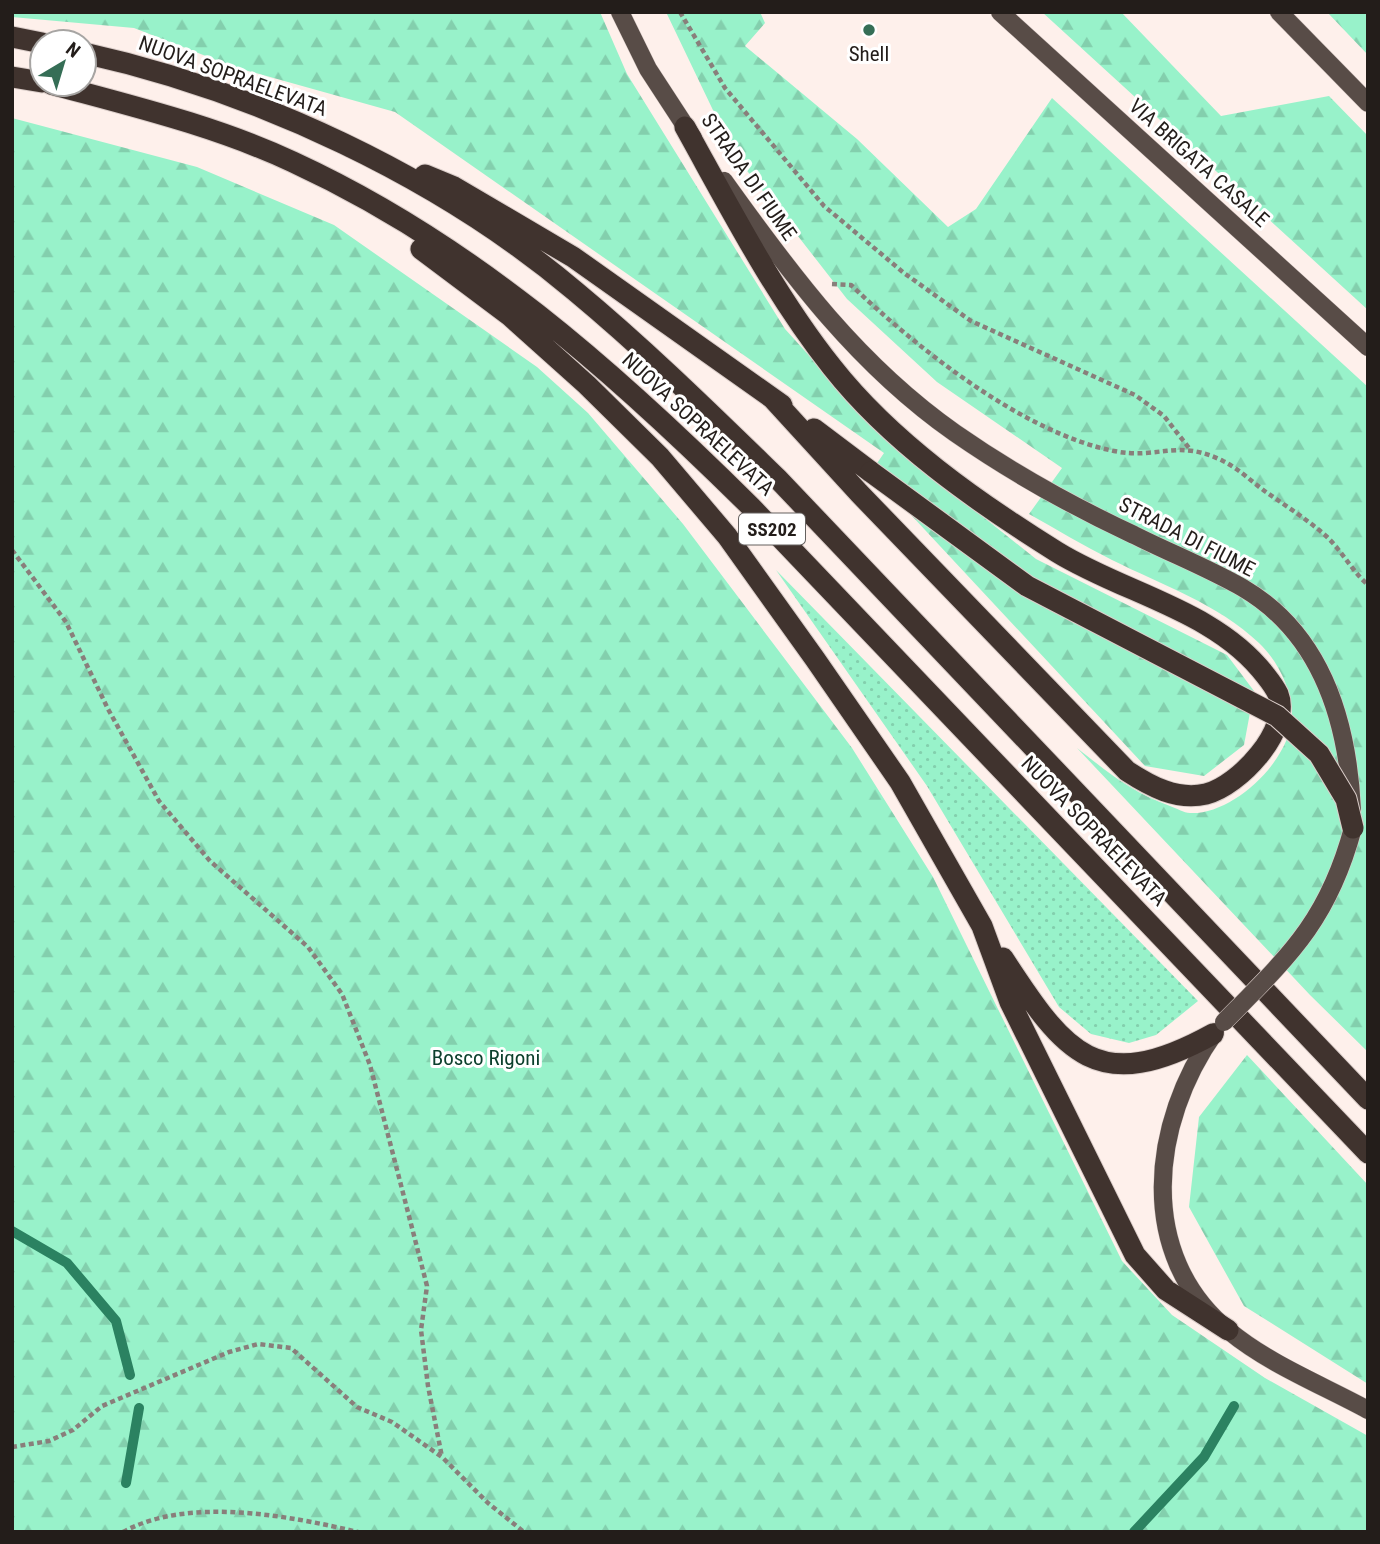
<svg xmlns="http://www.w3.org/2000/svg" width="1380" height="1544" viewBox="0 0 1380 1544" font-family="'Roboto Condensed',sans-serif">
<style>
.grass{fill:url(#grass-dots)}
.forest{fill:url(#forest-firs)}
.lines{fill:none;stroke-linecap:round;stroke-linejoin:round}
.stream{stroke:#2b8261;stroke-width:10}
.major-casing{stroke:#dbceca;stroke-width:19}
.highway-casing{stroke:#dbceca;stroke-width:23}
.path{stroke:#897f7b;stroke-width:4.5;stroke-dasharray:5 3.5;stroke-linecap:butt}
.major{stroke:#584c47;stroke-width:18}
.highway{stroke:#40332e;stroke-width:21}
.major-bridge-casing{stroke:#dbceca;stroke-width:19;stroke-linecap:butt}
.highway-bridge-casing{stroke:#dbceca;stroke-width:23;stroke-linecap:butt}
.major-bridge{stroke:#584c47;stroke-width:18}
.highway-bridge{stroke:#40332e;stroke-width:21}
.poi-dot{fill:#356e56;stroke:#fff;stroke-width:2.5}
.labels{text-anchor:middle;stroke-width:6;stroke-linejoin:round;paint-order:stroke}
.shield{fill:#fff;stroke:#65615f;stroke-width:2}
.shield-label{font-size:19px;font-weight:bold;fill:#231d1a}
.poi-label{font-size:21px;fill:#231d1a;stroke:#fff}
.street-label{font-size:21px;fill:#231d1a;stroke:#fff}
.park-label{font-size:21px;fill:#0c402d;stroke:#fff}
</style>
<defs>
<pattern id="grass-dots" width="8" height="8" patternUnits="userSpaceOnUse" patternTransform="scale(1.75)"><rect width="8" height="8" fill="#98f2ca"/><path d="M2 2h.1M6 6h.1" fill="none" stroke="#83cfad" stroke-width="1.8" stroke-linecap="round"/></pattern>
<pattern id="forest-firs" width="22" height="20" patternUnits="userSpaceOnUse" patternTransform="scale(1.75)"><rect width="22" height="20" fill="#98f2ca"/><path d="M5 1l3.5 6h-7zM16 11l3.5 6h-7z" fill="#83cfad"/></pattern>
</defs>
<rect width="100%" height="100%" fill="#fef0eb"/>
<path class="grass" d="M776,570L1198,1001L1156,1035L1129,1043L1091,1034L1059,1007L927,786Z"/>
<path class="forest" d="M12,12H600L627,74L785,329L883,437L1036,559L1227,655L1254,691L1244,745L1204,776L1145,766L871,472L884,453L395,112L234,67L134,28L12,17Z
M666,12H760L765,23L745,46L857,139L948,227L976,209L1052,98L1368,387V1052L1310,995L1077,748C1109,773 1131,792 1170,806C1176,808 1184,813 1190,813C1234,815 1293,758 1292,714C1291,688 1278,661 1259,643C1218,604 1162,585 1112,560C1084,546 1056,529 1029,514L1062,468L937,382L847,299L734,154Z
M1042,12H1121L1221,116L1329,96L1368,136V310Z
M1327,12H1368V55Z
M12,118L197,167L334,225L537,367L588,413L683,524L852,748L933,877L1122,1261L1172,1315L1265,1378L1368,1436V1532H12Z
M1247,1055L1368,1185V1384L1244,1306L1189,1207L1199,1117Z"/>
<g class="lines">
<path class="stream" d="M12,1231L67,1263L116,1321L130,1375
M126,1483L139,1408
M1134,1532L1204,1457L1234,1406"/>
<g class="major-casing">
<path id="major" d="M620,12L648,69L693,138
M1000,12L1368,347
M1279,12L1368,103
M724,181C792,276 858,365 955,433C1011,472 1072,506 1134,535C1170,553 1208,568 1243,588C1323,635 1348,724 1352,810
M1215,1032C1151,1122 1135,1255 1229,1331C1269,1364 1322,1385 1368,1410"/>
</g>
<g class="highway-casing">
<path id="highway" d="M12,37L42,43
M84,53C256,91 440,177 575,291C646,350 711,414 777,478L1368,1099
M12,77L42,82
M51,84C132,106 216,126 293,162C471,244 614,371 752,508L1368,1153
M685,127C730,208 774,294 832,367C891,442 977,502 1057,552C1125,594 1216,610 1266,676C1270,681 1275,688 1278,694C1292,729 1239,786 1206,794C1177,801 1150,786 1127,771L859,493L773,399
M425,175L454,187L573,257L782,405
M421,249L509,315L587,385L660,457L727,536L815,659L900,782L982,926L1010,1002L1135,1255L1166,1290L1228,1330
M814,429L871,472
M1003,958C1065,1053 1097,1098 1213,1034"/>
</g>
<path class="path" d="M680,12L725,88L824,206L904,273L971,321L1135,395L1164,416L1189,448
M832,284L851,285C917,348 1023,433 1114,451C1158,460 1177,438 1223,461C1238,468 1252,482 1266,492C1286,506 1308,520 1326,536C1342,551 1352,571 1368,585
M12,550L66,622L108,709L159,801L210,861L308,947L342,994L370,1065L427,1286L421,1330L428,1386L442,1457
M12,1447L49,1441L73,1430L102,1406L229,1352L258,1344L291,1348L357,1407L392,1422L442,1457L488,1503L524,1532
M123,1532C188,1496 290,1516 358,1532"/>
<use href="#major" class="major"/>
<use href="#highway" class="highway"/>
<g class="major-bridge-casing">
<path id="major-bridge" d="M1224,1022C1289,956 1328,921 1353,828"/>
</g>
<g class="highway-bridge-casing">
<path id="highway-bridge" d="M871,472L1027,586L1277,716L1319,754L1346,799L1353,828"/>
</g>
<use href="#major-bridge" class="major-bridge"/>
<use href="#highway-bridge" class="highway-bridge"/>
</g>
<circle class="poi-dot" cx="869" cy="30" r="7"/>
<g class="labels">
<rect class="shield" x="739" y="513.5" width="66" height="31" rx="5"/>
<g class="shield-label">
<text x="772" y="536">SS202</text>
</g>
<g class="poi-label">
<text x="869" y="61">Shell</text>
</g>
<g class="street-label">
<text transform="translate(233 76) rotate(20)" y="7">NUOVA SOPRAELEVATA</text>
<text transform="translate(1199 163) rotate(42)" y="7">VIA BRIGATA CASALE</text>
<text transform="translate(749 177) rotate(55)" y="7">STRADA DI FIUME</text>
<text transform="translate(698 424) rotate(43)" y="7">NUOVA SOPRAELEVATA</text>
<text transform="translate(1187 537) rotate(27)" y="7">STRADA DI FIUME</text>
<text transform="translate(1094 831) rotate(46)" y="7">NUOVA SOPRAELEVATA</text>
</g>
<g class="park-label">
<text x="486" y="1065">Bosco Rigoni</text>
</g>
</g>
<rect width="1380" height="1544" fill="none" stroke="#231d1a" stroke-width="28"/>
<g transform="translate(63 63) rotate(38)"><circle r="33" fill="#ffffff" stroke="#a7a5a3" stroke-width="2"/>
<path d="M0-5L12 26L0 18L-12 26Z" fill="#356e56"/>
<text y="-10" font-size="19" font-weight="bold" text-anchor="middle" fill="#231d1a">N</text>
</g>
</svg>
